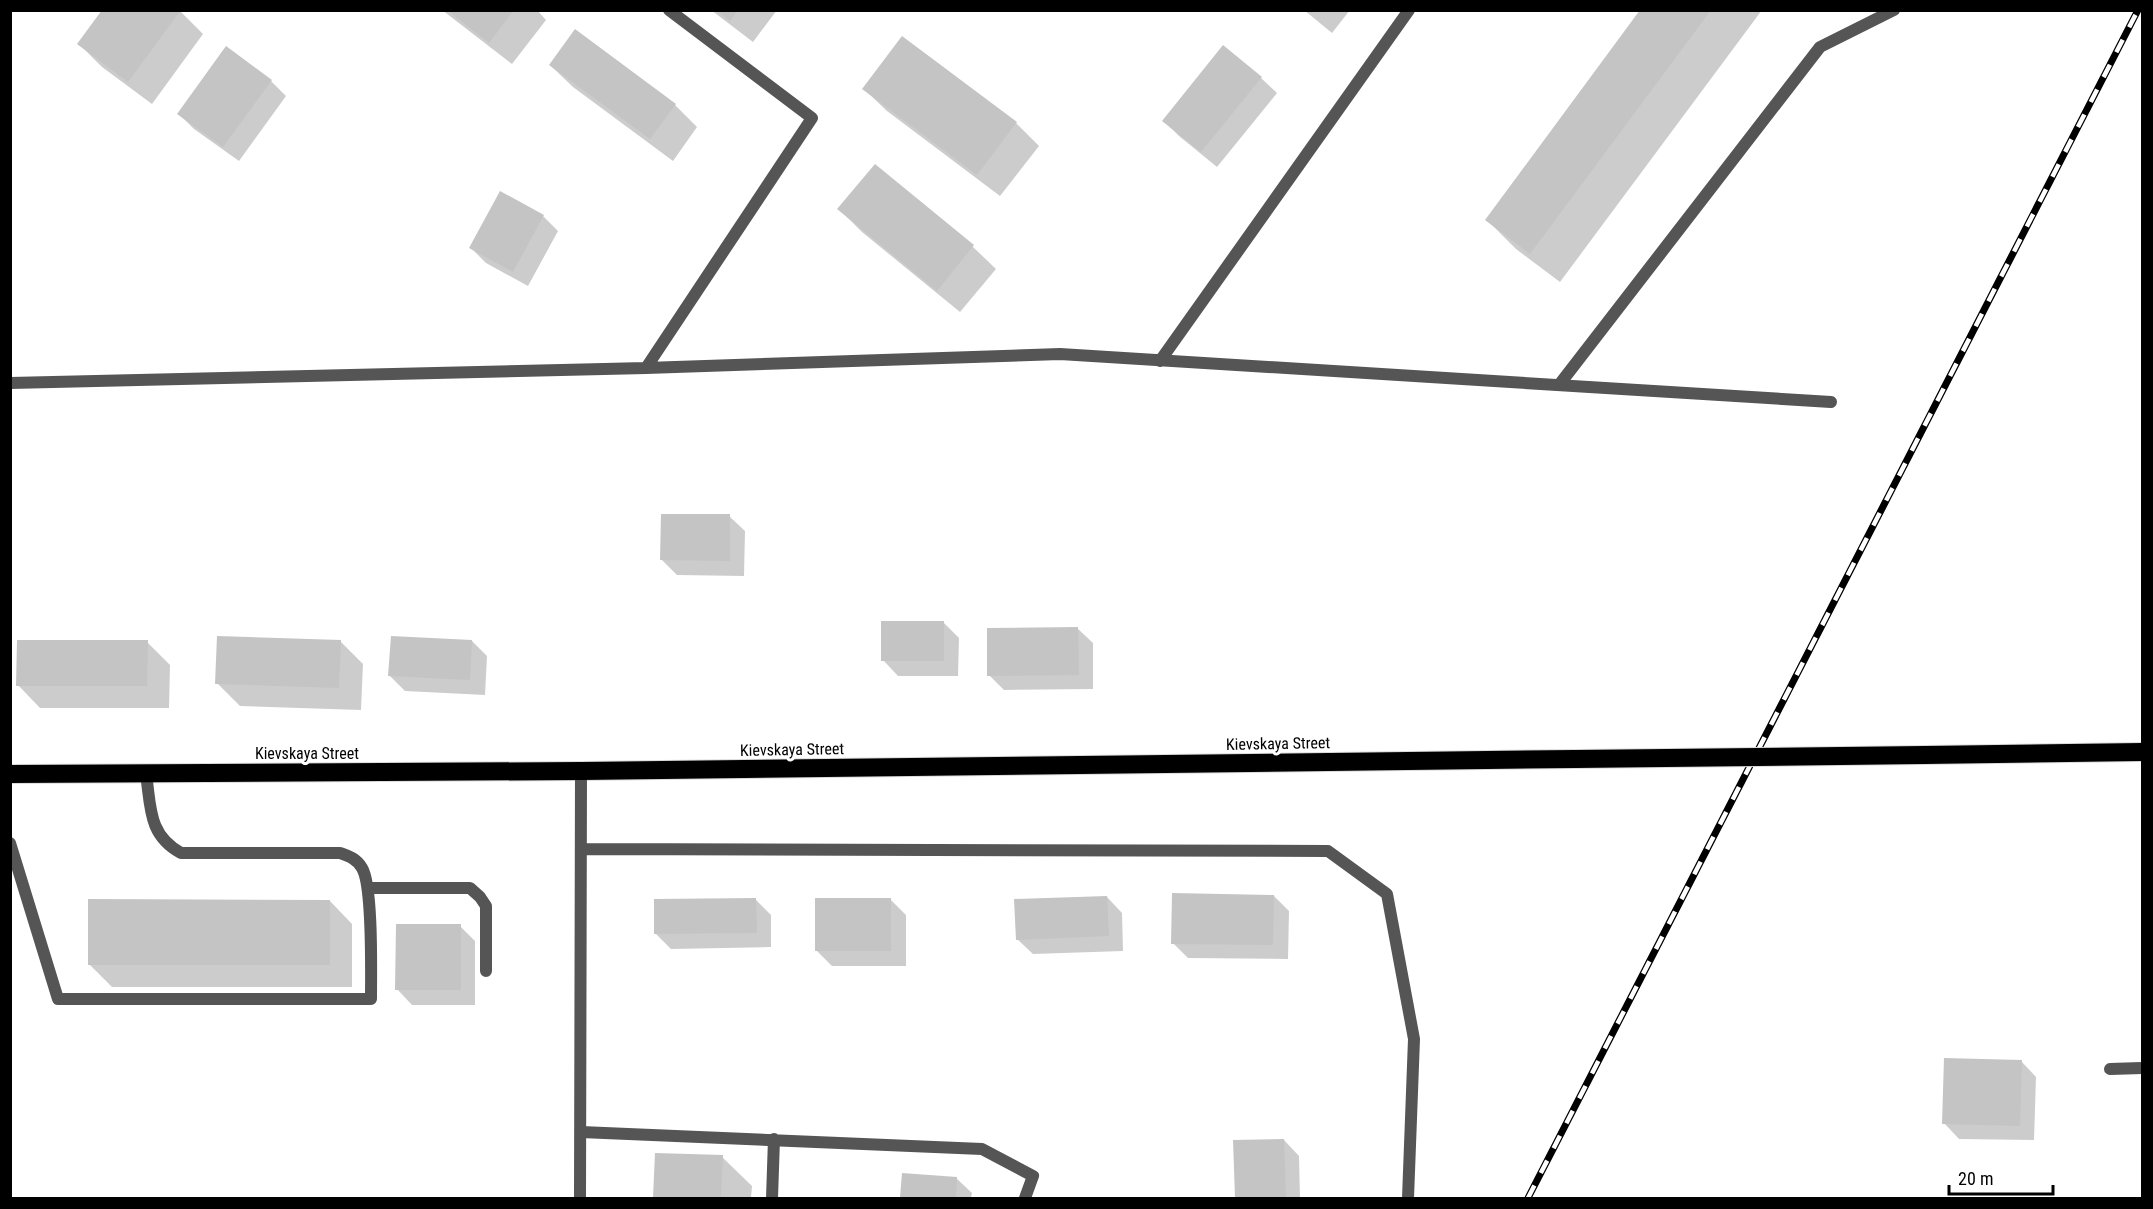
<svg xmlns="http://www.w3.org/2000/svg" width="2153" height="1209" viewBox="0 0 2153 1209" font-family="'Roboto Condensed',sans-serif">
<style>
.shadow{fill:#0003}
.building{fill:#c4c4c4}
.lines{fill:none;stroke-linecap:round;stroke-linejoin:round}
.highway-casing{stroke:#dbdbdb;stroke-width:20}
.lane{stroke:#555;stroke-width:12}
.highway{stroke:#000;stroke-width:18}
.rail-casing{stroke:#000;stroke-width:7}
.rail{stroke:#fff;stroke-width:4.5;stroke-dasharray:14;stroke-linecap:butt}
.highway-bridge-casing{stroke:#dbdbdb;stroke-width:20;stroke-linecap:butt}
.highway-bridge{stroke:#000;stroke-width:18}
.labels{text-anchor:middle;stroke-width:6;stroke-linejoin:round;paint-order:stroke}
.street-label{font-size:16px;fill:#000;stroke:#fff}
</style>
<rect width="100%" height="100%" fill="#fff"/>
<path class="shadow" d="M179,10L203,34L152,104L102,67L79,44Z
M442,10H537L546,20L512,64Z
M711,10H777L753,42Z
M1304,10H1350L1332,33Z
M1642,10H1762L1560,282L1516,249L1487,220Z
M902,38L1016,123L1039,146L1000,196L887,111L864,89Z
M550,65L675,105L697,127L673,161L573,87Z
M1261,78L1277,93L1217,167L1179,136L1164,121Z
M271,81L286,96L239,161L194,129L179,114Z
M875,166L973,247L996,269L960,312L862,232L839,209Z
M543,216L558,231L528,286L486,263L471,248Z
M729,516L745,531L744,576L677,575L662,560Z
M943,622L959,638L958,676H898L883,660Z
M1077,628L1093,643V689L1004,690L989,675Z
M340,641L363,664L361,710L240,706L217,683Z
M472,641L487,656L485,695L405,691L390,676Z
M147,642L170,665L169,708H40L18,685Z
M1274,896L1289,911L1288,959L1188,958L1173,943Z
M1107,897L1122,913L1123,951L1033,954L1017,939Z
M756,900L771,915V947L671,949L656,934Z
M891,900L906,915V966H832L817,951Z
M330,901L352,924V987H112L89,964Z
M460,926L475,941V1005H412L397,989Z
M2021,1061L2036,1077L2034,1140L1959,1139L1944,1123Z
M1284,1140L1299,1156L1300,1198H1236L1235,1142Z
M657,1155L722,1157L752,1186L751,1198H655Z
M904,1174L956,1178L972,1193L971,1198H902Z"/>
<path class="building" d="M102,10H181L128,82L77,44Z
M447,10H514L489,43Z
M716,10H738L730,21Z
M1640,10H1711L1530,254L1485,220Z
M575,29L676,104L650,139L549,65Z
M902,36L1017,122L977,175L862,89Z
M1223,45L1262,77L1201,152L1162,121Z
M226,46L272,80L223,147L177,114Z
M875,164L974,245L937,291L837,209Z
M500,191L544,215L513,272L469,248Z
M661,514H730V561L660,560Z
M881,621H944V661H881Z
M1078,627L1079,675L987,676V628Z
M217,636L341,640L339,688L215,684Z
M391,636L472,640L470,680L388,676Z
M17,640H148L147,686H16Z
M1172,893L1274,895L1273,945L1171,944Z
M1107,896L1109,936L1016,940L1014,899Z
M756,898L757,933L654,934V899Z
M815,898H891V951H815Z
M88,899L330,900V965H88Z
M396,924H461V990H395Z
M1944,1058L2022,1060L2020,1126L1942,1124Z
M1284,1139L1286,1198H1235L1233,1140Z
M655,1153L723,1155L721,1198H653Z
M902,1173L957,1177L956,1198H900Z"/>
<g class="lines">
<g class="highway-casing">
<path id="highway" d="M1924,755L2142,752
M10,774L581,771L1575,759"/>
</g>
<path class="lane" d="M1160,361L1409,10
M646,368L812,118L669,10
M10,383L646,368L1060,354L1831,402
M1559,385L1820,47L1894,10
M10,843L58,999H371C371,973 373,886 362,868C357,859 349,856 340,853H181C148,835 151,807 146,774
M581,849L1328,851L1387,894L1414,1039L1408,1198
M368,888H470L480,897L486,906V971
M2110,1069L2142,1068
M581,1132L982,1149L1033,1176L1025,1198
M580,1198L581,771
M772,1198L774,1139"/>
<use href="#highway" class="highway"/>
<g class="rail-casing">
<path id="rail" d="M1528,1198L2138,10"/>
</g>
<use href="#rail" class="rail"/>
<g class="highway-bridge-casing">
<path id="highway-bridge" d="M1575,759L1924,755"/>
</g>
<use href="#highway-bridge" class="highway-bridge"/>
</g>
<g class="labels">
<g class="street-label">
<text transform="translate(1278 743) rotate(-1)" y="6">Kievskaya Street</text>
<text transform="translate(792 749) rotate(-1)" y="6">Kievskaya Street</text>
<text x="307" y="759">Kievskaya Street</text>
</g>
</g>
<rect width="2153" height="1209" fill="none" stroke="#000000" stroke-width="24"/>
<path d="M1949 1185v9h104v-9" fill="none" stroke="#000000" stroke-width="3"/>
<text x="1958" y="1185" font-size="18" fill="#000000" stroke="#ffffff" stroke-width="4.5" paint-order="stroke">20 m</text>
</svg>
